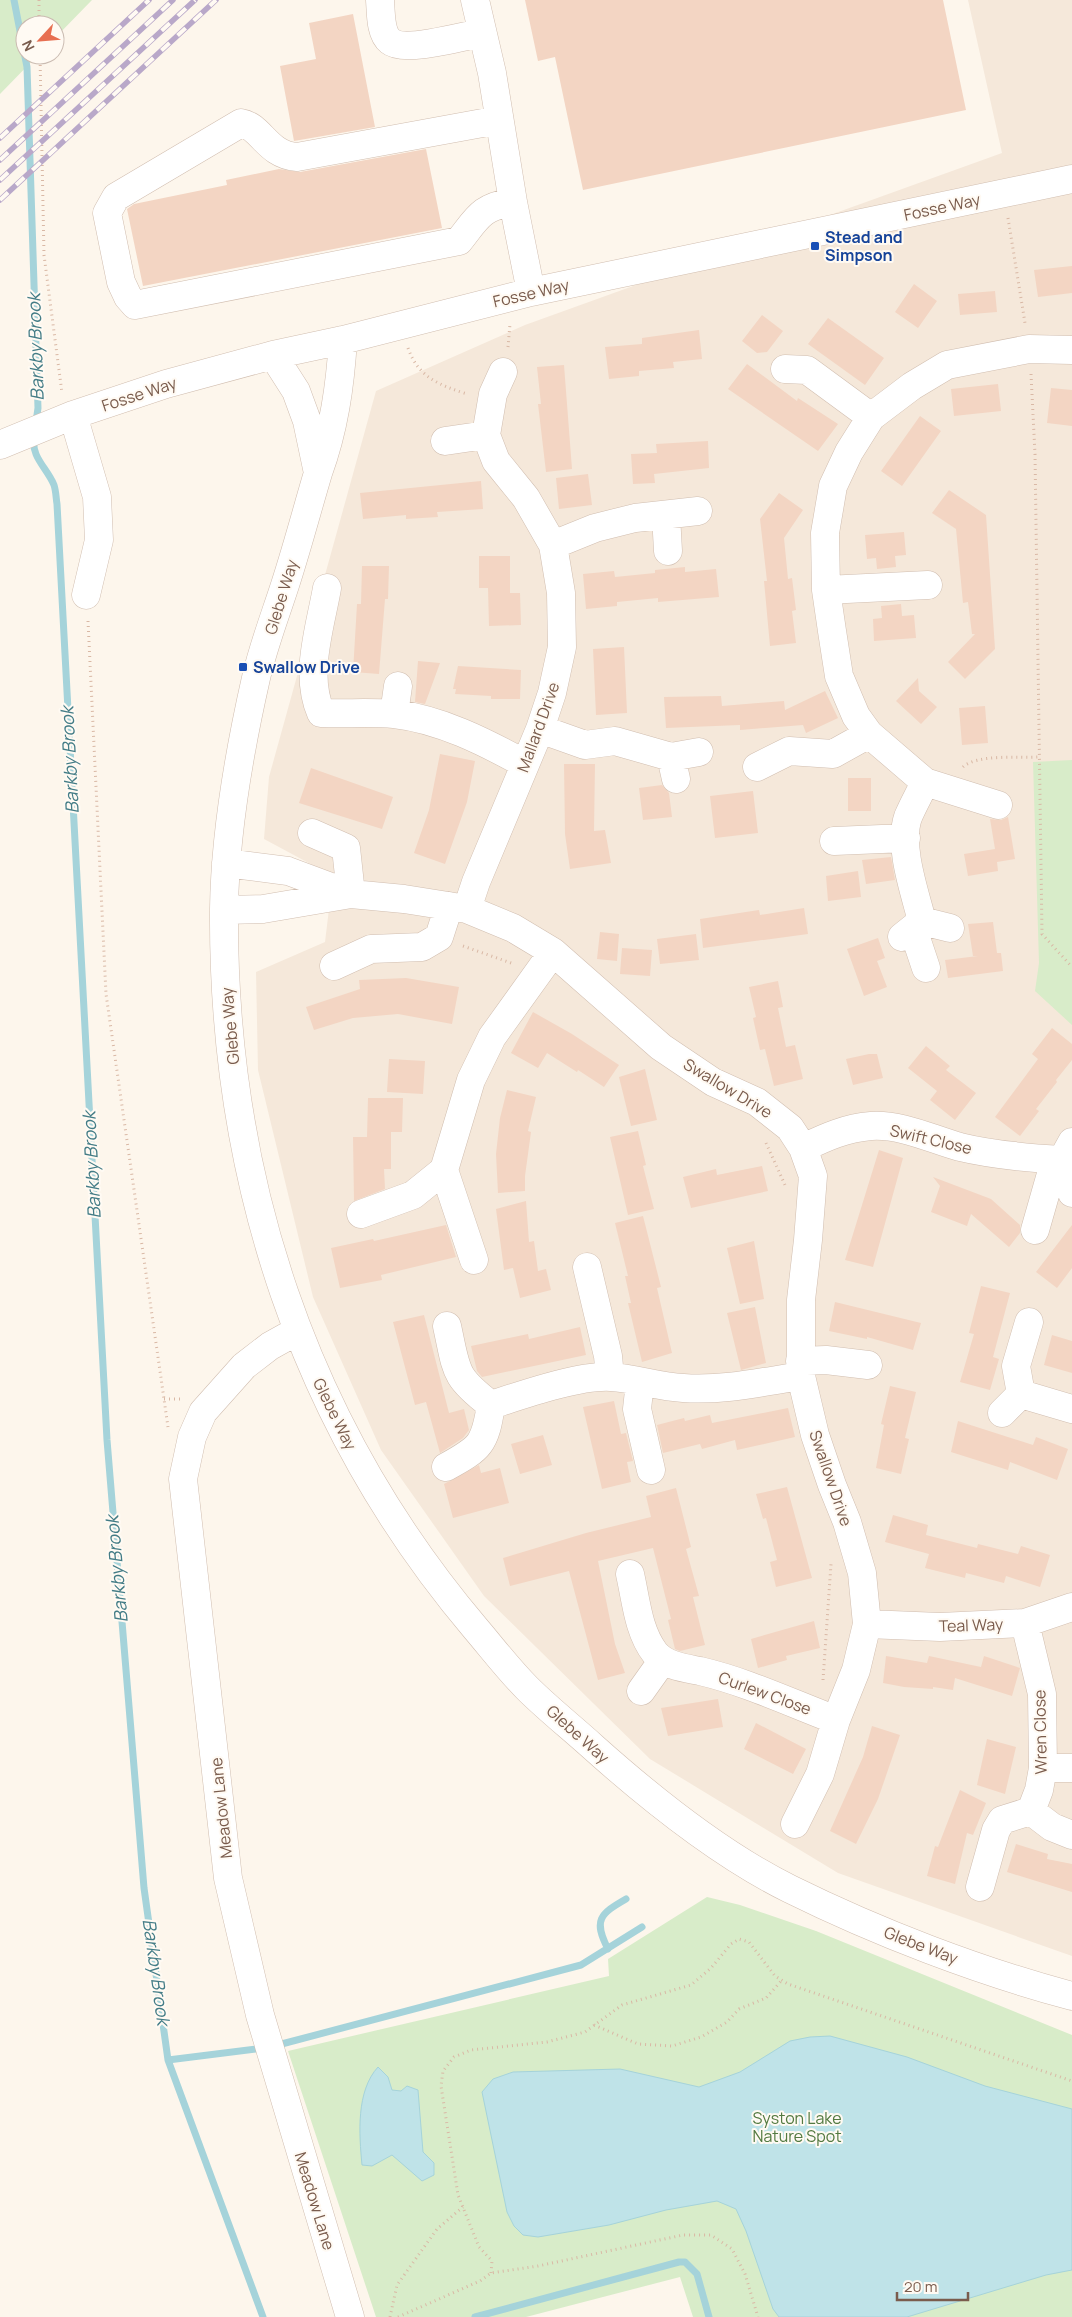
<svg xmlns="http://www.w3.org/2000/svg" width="1072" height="2317" viewBox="0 0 1072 2317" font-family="Manrope,sans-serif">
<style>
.residential{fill:#f5e8da}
.green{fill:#d8ecc9}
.water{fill:#bfe3e8;stroke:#a5d3da}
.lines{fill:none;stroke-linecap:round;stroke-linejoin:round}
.stream{stroke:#a5d3da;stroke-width:7}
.building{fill:#f3d5c3}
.minor-casing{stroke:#d1beb0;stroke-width:29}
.path{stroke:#d9b8a5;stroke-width:3;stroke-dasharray:1 4;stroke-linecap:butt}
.minor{stroke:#fff;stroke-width:28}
.rail-casing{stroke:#b9a8c9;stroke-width:5.5}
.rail{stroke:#fffaf3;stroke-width:4;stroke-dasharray:11;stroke-linecap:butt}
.transit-dot{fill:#1a4fb4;stroke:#fffaf3;stroke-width:2}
.labels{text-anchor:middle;stroke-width:4;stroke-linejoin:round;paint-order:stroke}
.street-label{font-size:16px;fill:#7a5c4d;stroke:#fffaf3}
.transit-label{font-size:16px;font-weight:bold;fill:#164399;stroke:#fffaf3;text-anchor:start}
.park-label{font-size:16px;fill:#537a41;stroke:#fffaf3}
.water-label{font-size:18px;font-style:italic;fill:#437c86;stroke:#fffaf3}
</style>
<rect width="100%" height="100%" fill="#fdf6ec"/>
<path class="residential" d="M968,0H1072V1956L838,1873L650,1759L484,1596L381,1450L313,1297L258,1070L256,972L325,942L333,876L264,839L269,777L376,391L525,325L1002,153Z"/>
<path class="green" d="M0,0H92L55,38V25H25V55H38L0,94Z
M1072,760V1025L1035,991L1039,963L1033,762Z
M707,1897L740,1905L816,1931L1072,2035V2317H693L680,2277L526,2317H376L288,2051L609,1976L608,1959Z"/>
<path class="water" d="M830,2036L907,2057L985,2086L1072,2109V2270L1046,2275L907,2317H779L773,2309L746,2231L736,2209L717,2201L666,2210L609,2225L538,2237L523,2235L514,2226L507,2212L482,2092L493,2079L513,2072L620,2069L699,2087L740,2072L790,2041L810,2037Z
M378,2067L388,2077L392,2090L401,2091L407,2086L418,2090L423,2152L434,2163V2175L422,2181L392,2155L372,2166L362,2165C359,2134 356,2091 378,2067Z"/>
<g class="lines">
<path class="stream" d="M14,0L27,67L38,408L36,422
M34,438C31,457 47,468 54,485C56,491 56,498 57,504L107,1440L144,1888L168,2060L263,2317
M608,1949C593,1920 600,1914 626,1899
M274,2046L581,1965L642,1927
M168,2060L264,2048
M475,2317L679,2262H685L697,2274L709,2317"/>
</g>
<path class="building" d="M525,0H943L966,110L583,190L555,57L538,61Z
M353,14L375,127L294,141L280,66L316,59L309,23Z
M426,149L442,228L143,286L127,209L134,204L227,185L226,180L279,169L300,172Z
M1072,266V293L1038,297L1034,270Z
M914,284L937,301L918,328L895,312Z
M995,291L997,312L960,315L958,294Z
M762,315L783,331L767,352L757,353L742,341Z
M828,318L884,358L865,385L808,344Z
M699,330L702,359L673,362L674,368L639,371V376L609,379L605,347L642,344V338Z
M747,364L797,401L798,398L838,424L818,451L728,389Z
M564,365L572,469L546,472L538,404H541L537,367Z
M998,384L1001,411L954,416L951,389Z
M1051,388L1072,390V426L1047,423Z
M920,416L941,431L902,486L881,471Z
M708,441L709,468L654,474L655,483L633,484L631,454L657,453L656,444Z
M588,474L592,505L559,509L556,478Z
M481,481L483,509L437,512L438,517L406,519V515L363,519L360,493Z
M949,490L986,515L995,649L965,679L948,662L975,634H972L968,602L963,603L956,529L932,513Z
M779,493L803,510L784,538L788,579L792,578L796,610L792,611L796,643L770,646L764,581H767L760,519Z
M904,532L906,555L895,556L896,567L877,569L876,558L867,559L865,535Z
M479,556H510V593H520L521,625L489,626L488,588H479Z
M362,566H389L388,599H385L379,674L353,672L357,604H361Z
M685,567V572L716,569L719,597L658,602V598L617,602V606L586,609L583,574L614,571L615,577L655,573V570Z
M901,604L902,616L914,615L916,638L874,641L873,619L882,618L881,606Z
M624,647L627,713L596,715L593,649Z
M418,661L440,663L425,704L415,702Z
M458,666L521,670L520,699H491V696L455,694L456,689H453Z
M918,678L919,691L937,707L921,724L896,701Z
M825,691L838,718L806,733L803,725L740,730V725L666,728L664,697L721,696L722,706L784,701L785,710Z
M985,706L988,743L962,745L959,708Z
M440,754L475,761L467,802L445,864L414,853L429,810Z
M564,764H595L594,831L605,830L611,863L570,869L565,834Z
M311,768L393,797L382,829L299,803Z
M848,778H871V811H848Z
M662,785L669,793L672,817L643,820L639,788Z
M753,791L758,833L715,838L710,796Z
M1008,817L1015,859L997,862L998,871L968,876L964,854L995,849L990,819L1001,820Z
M891,857L895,880L866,884L862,860Z
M858,871L861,897L828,901L826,876Z
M804,908L808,934L703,948L700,919L759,910L760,915Z
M993,922L997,953H1001L1003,971L948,978L945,960L978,956H973L968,924Z
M600,932L619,934L617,961L597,959Z
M696,934L699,960L660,964L657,939Z
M878,938L885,958L877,961L887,987L864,996L847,949Z
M622,948L652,950L650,976L620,974Z
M406,978L459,987L452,1024L398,1014L353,1018L314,1030L306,1007L360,989L359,980Z
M778,981L783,1007L778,1008L786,1047L795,1045L803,1079L774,1086L765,1049L760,1050L753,1018L756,1017L749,987Z
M533,1012L572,1034L619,1065L604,1087L578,1070L577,1072L547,1053L538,1068L511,1053Z
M1052,1028L1072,1044V1060L1056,1080L1057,1082L1036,1109L1039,1111L1020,1136L995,1117L1038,1059L1032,1054Z
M926,1046L950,1066L946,1070L976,1093L955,1120L930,1100L937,1091L908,1068Z
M869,1054H877L883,1078L853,1085L846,1059Z
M389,1059L425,1061L423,1094L387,1092Z
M645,1069L657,1120L631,1126L619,1077Z
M507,1090L536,1097L528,1131L531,1132L525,1176V1191L498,1193L496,1154L500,1118Z
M368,1098H403L402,1132H391V1169H384L385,1189L354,1201L353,1137H367Z
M638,1131L646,1165L643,1166L654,1209L628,1215L610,1137Z
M879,1150L903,1158L873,1267L845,1260Z
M762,1166L768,1191L691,1208L683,1177L716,1169L717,1175Z
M933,1177L991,1199L1020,1225V1233L1009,1247L971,1214L967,1226L931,1212L940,1186Z
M526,1201L529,1242L534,1241L538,1271L546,1269L551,1290L520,1298L513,1268L504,1270L496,1209Z
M643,1216L661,1287L657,1288L672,1353L642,1362L628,1303H631L625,1276H628L615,1223Z
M446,1225L456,1257L381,1275L382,1280L340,1288L331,1248L373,1239L374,1241Z
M1072,1225V1268L1057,1288L1036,1272Z
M754,1241L764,1299L740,1304L727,1248Z
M981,1286L1010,1293L993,1357L999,1359L990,1390L960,1382L974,1334L969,1333Z
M835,1302L921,1323L913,1350L867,1337V1339L829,1331Z
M755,1307L766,1363L741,1370L727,1313Z
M424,1315L449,1413L464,1409L469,1430L463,1438L440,1453L426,1402L415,1405L393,1322Z
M580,1327L586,1355L482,1377L477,1371L471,1346L528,1334L529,1339Z
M1052,1335L1072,1341V1373L1044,1365Z
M890,1386L916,1392L905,1438L909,1439L901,1474L876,1468L884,1425L881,1424Z
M614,1401L621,1434L626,1433L633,1461L627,1462L631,1482L602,1489L583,1407Z
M788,1408L795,1437L737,1450L735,1440L702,1449L700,1444L663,1453L657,1425L684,1418L685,1421L710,1415L712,1423Z
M958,1421L1033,1445L1036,1437L1068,1449L1057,1480L1010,1462L1008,1470L951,1452Z
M543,1435L552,1465L520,1474L511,1444Z
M479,1465L481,1473L500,1468L509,1503L453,1518L444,1484Z
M787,1487L812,1578L776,1587L770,1562L777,1560L766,1518L763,1519L756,1494Z
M676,1488L691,1547L686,1549L699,1596L693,1597L705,1645L680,1651L675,1649L668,1620L671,1619L653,1548L598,1561L615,1644L625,1673L598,1680L569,1571L510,1586L503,1558L586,1533L651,1517L646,1496Z
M893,1515L928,1525L926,1535L977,1548L978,1544L1018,1554L1021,1546L1050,1555L1040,1587L1006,1576L1004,1583L966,1573L965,1578L925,1568L929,1554L885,1542Z
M814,1621L820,1648L786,1656L787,1660L758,1668L751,1639Z
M886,1656L927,1663L929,1656L981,1667L984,1656L1020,1668L1012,1696L955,1678L953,1690L933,1687V1689L904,1687L883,1683Z
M718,1699L723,1727L668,1736L661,1708Z
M756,1723L806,1749L793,1774L744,1749Z
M872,1726L900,1735L878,1799L856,1844L830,1831L863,1757Z
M987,1739L1016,1747L1005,1794L977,1785Z
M960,1790L986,1803L973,1835L967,1833L955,1884L927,1876L935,1846L938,1847Z
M1016,1844L1048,1854L1047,1859L1072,1864V1892L1007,1872Z"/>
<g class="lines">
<g class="minor-casing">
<path id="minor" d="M380,0C381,12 380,33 390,41C404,53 463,36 481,33
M475,0L492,73L513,202L531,292
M499,120L297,157C267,155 261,126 241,123L116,197L107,213L121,282L128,297L135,305L459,241C478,217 481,207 513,202
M343,340C340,387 334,429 318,473C307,510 297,548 285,585C275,616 263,647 256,678C239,753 225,833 224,909C222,1177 303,1425 476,1629C493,1649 509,1670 527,1688C548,1709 571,1727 593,1747C650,1798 721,1855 790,1889C877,1932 978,1971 1072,1996
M273,355L296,391L307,421L318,473
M785,369L807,370L871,417
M73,415L97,497L99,540L86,595
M445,441L486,435
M0,445L73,415L166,384L273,355L343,340L531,292L1072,179
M666,515L668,551
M553,545L595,528L635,518L698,511
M327,588C320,628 304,674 321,713C345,714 370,712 394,714C440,719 485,742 525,764
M826,590L928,585
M394,714L398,686
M540,729L585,745L615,741L671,757L699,752
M671,757L676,779
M757,767L789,751L833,754L869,734
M998,805L925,782L869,734L856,716L839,676L832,631L826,590L825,533L833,486L849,452L871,417L912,386L947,365L1029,349L1072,350
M312,833L346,848L351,894
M834,841L906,838
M226,863L288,871L347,893
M467,909L476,882L540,729L552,693L562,647L561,593L553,545L526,498L496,461L486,435L493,394L503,372
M224,910L263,909L351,894L404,899L467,909L513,928L553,952L661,1047L713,1082L757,1102L790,1128L803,1148L813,1176L808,1240L801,1300V1376L815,1435L832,1485L847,1522L862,1573L867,1624L856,1670L836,1720L820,1774L795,1824
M922,921C915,893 898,846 908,817C913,805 920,793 925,782
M913,929L926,968
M902,937L922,921L950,928
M334,966L371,949L422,947L439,937L449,906
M803,1148C826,1137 846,1128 871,1126C902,1124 931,1139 960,1147C993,1155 1028,1158 1062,1160
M444,1170L471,1080L492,1037L553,952
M444,1170L474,1260
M1072,1193L1062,1160L1072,1142
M361,1214L413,1195L444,1170
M1035,1230L1055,1160
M587,1267L608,1356L610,1377
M297,1331L270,1346L244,1366L203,1412L192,1437L183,1479L228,1878L260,2015L350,2317
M800,1361L826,1360L868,1365
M640,1382L637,1409L651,1470
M1021,1394L1072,1409
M491,1405C522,1395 579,1375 611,1377C634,1378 659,1387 683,1388C722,1391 762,1382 801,1376
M1002,1413L1021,1394L1016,1366L1029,1322
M446,1467C481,1448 485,1444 491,1405C453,1376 457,1371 447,1326
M630,1574C636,1600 638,1631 655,1653C666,1666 685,1668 700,1671C747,1682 791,1703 836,1720
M1025,1623L1042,1694L1043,1768L1039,1790L1031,1811
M867,1624L940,1627L1025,1623L1072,1607
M641,1691L663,1660
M1043,1768H1072
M980,1887L996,1830L1002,1820L1031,1811L1052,1827L1072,1835"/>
</g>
<path class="path" d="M39,0V25
M40,55L44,255L62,393
M1008,218L1025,323
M508,347L510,324
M408,348C418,377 439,385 467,394
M1031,374L1035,454L1042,934L1072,967
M88,621L106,994L168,1427
M963,767C977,754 1019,758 1038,757
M463,946L514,964
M766,1143L785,1185
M164,1399H181
M823,1680L831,1564
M594,2025L638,2044L672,2046L701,2037L727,2022L739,2009L766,1998L782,1980
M491,2273L492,2261L479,2247L458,2195L441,2086L443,2071L454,2057L471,2050L547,2042L585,2032L622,2005L691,1985L711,1968L731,1944L739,1939L749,1942L775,1976L788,1984L1072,2081
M390,2317L397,2285L437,2229L463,2207
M398,2317L480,2281L491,2273L538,2266L683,2235H711L732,2249L745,2274L758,2317"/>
<use href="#minor" class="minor"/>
<g class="rail-casing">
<path id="rail" d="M0,138L149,0
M0,160L173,0
M0,180L195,0
M0,200L216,0"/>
</g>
<use href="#rail" class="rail"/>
</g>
<g class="transit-dot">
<rect x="810" y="241" width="10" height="10" rx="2.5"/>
<rect x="238" y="662" width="10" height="10" rx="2.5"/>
</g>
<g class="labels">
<g class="street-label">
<text transform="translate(942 207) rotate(-12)" y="6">Fosse Way</text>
<text transform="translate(531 293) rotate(-13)" y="6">Fosse Way</text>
<text transform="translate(139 394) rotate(-18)" y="6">Fosse Way</text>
<text transform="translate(281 597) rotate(-73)" y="6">Glebe Way</text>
<text transform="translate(538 727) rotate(-70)" y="6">Mallard Drive</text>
<text transform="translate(230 1026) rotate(-95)" y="6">Glebe Way</text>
<text transform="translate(728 1088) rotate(31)" y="6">Swallow Drive</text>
<text transform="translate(931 1139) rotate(13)" y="6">Swift Close</text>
<text transform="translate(335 1414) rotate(64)" y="6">Glebe Way</text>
<text transform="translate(831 1478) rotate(71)" y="6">Swallow Drive</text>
<text transform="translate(971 1625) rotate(-2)" y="6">Teal Way</text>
<text transform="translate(765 1693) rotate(20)" y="6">Curlew Close</text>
<text transform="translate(1040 1732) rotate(-91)" y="6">Wren Close</text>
<text transform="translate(578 1734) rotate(42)" y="6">Glebe Way</text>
<text transform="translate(221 1808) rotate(-96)" y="6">Meadow Lane</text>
<text transform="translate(921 1945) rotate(21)" y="6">Glebe Way</text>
<text transform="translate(315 2201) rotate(73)" y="6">Meadow Lane</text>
</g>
<g class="transit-label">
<text x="825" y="243">Stead and<tspan x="825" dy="18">Simpson</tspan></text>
<text x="253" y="673">Swallow Drive</text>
</g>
<g class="park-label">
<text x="797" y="2124">Syston Lake<tspan x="797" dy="18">Nature Spot</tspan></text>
</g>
<g class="water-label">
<text transform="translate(36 347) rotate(-92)" y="6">Barkby Brook</text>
<text transform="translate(70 760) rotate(-93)" y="6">Barkby Brook</text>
<text transform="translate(92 1165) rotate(-93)" y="6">Barkby Brook</text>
<text transform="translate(117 1569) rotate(-95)" y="6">Barkby Brook</text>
<text transform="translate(156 1972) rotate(82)" y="6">Barkby Brook</text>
</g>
</g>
<g transform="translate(40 40) rotate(244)"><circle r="24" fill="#fffaf3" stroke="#cabbb1"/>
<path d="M0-4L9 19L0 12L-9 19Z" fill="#e76f51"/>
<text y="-8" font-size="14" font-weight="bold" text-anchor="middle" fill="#7a5c4d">N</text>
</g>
<path d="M897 2292v8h71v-8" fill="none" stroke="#7a5c4d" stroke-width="2.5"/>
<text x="904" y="2292" font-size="15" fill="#7a5c4d" stroke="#fffaf3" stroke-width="4" paint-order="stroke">20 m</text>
</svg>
